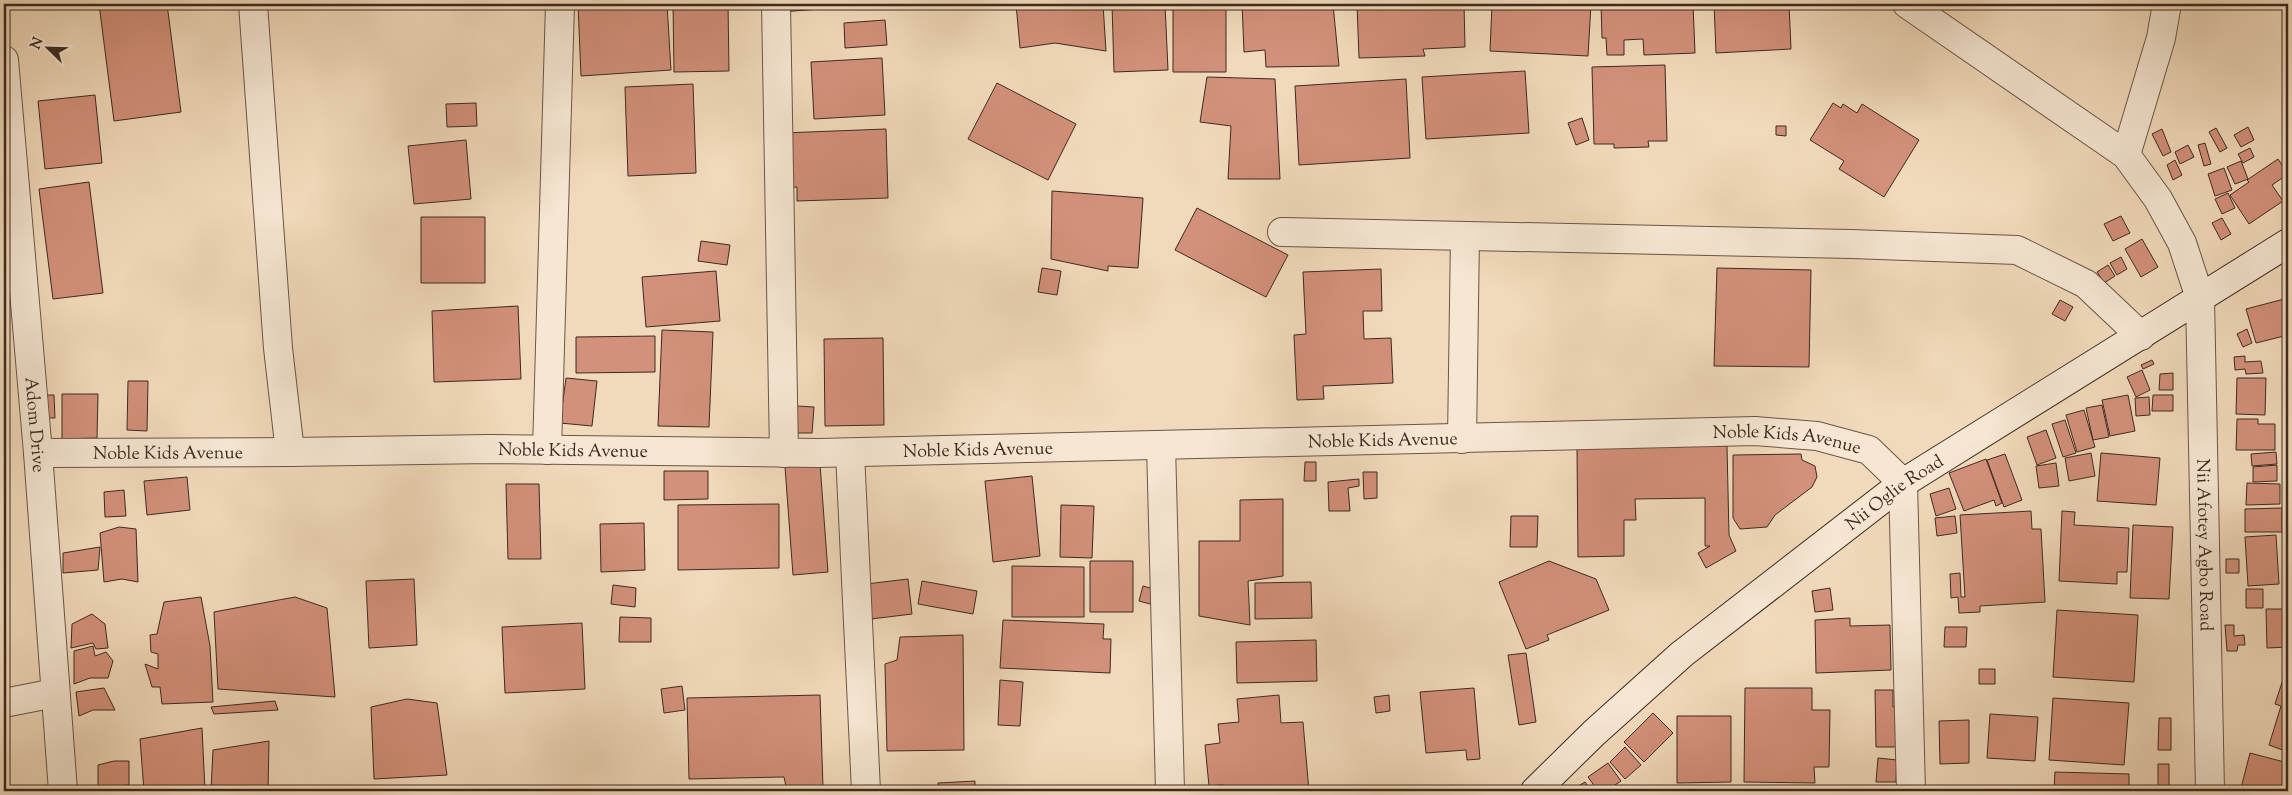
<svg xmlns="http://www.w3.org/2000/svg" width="2292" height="795" viewBox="0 0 2292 795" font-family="'Sorts Mill Goudy',serif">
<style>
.building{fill:#d3907a;stroke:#3d2a21}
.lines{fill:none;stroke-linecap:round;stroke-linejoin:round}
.street-casing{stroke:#6a5648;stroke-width:30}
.secondary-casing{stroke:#3d2a21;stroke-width:30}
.street{stroke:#f6e7d3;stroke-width:28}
.secondary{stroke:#f6e7d3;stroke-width:28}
.labels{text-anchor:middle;stroke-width:4.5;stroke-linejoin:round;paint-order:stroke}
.street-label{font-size:18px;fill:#3d2a21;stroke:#f6e7d3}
</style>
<rect width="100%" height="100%" fill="#f1dabb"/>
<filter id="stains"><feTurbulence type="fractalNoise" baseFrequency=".004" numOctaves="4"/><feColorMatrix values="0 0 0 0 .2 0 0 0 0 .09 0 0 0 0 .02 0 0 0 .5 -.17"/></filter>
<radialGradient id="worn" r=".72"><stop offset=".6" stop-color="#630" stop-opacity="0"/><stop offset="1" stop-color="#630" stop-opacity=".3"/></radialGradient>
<path class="building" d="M99,4H167L181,112L114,121Z
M578,4H667L671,70L581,76Z
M673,4H728L729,71L674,72Z
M781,4H884L781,12Z
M1016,4H1103L1106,51L1055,43L1020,48Z
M1112,4H1165L1168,70L1114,72Z
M1173,4H1226V72H1173Z
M1242,4H1333L1339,66L1266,67L1265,50L1244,52Z
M1357,4H1464L1465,47L1423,49L1425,56L1359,58Z
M1492,4H1591L1588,56L1490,51Z
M1601,4H1693L1695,53L1644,55L1643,39L1624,40V55H1607L1606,38H1602Z
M1714,4H1789L1791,49L1716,53Z
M885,20L887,45L845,48L844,23Z
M882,58L885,115L814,119L811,62Z
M1665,65L1667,141H1648L1649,147L1614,148V144H1594L1592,67Z
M1525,71L1529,133L1426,139L1422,77Z
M1207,77L1275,79L1280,179H1228L1231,126L1200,122Z
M1406,79L1410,158L1299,165L1295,86Z
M997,83L1076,124L1048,180L968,139Z
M693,84L696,173L628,176L625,87Z
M95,95L102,163L45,169L38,101Z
M476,103L477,126L447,127L446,104Z
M1833,103L1841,108L1843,104L1857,113L1862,104L1919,140L1884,197L1839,169L1844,161L1810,140Z
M1582,118L1589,140L1576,145L1568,123Z
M1776,126H1786V136L1776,135Z
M2248,127L2254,140L2241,147L2234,135Z
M2216,128L2227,148L2220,152L2209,132Z
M886,129L888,198L797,201V187L784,188L782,133Z
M2162,129L2171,152L2163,156L2152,134Z
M466,140L471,199L414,204L408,146Z
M2205,143L2211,164L2204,166L2198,145Z
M2188,145L2194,157L2180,164L2175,152Z
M2250,148L2254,157L2243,163L2238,154Z
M2278,159L2288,174L2272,185L2283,201L2249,224L2230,195L2249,182L2247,180Z
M2175,160L2182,175L2173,180L2167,165Z
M2241,161L2248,179L2235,184L2227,167Z
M2224,168L2232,190L2215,196L2208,174Z
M89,182L103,293L53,299L39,189Z
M1052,191L1143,198L1138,268L1108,266V271L1051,259Z
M2228,193L2235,208L2222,214L2215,199Z
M1197,208L1288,255L1266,297L1175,250Z
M2121,216L2130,233L2113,241L2104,224Z
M421,217H485V283H421Z
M2222,218L2231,234L2221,240L2212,223Z
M2142,239L2158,267L2141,277L2125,249Z
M701,241L730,245L727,265L698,261Z
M2121,257L2127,269L2117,275L2110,263Z
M2108,265L2115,276L2104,283L2097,272Z
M1042,268L1061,271L1057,295L1038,292Z
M1717,268L1811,270L1809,367L1714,366Z
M1381,269L1382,311H1363L1364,339L1391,338L1393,383L1323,386L1324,399L1297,400L1294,335L1306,334L1303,272Z
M716,271L720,321L646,327L642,277Z
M2288,298V335L2256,343L2246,309Z
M2060,300L2073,307L2065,321L2052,314Z
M518,306L521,379L434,382L432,311Z
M2247,329L2252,343L2243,347L2237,334Z
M662,330L713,332L709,427L658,426Z
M655,336V372L576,373V337Z
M883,338L884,425L825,426L824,339Z
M2245,356V362L2261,361L2263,373L2246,374L2245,369L2235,370L2234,357Z
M2152,360L2154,364L2143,369L2141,365Z
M2142,370L2150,390L2136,397L2127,377Z
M2173,373V390H2159L2160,374Z
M566,378L597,381L592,426L560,423Z
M2237,378H2266L2265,415L2236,414Z
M128,381H148L147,431L127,430Z
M62,394H98L97,438L62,439Z
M43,395H54L55,418H44Z
M2128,395L2135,431L2110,436L2102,400Z
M2153,395H2173V411H2152Z
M2149,397L2150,415L2136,416L2135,398Z
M2102,405L2109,437L2093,440L2086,408Z
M797,406L814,407L812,433H795Z
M2084,410L2095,447L2077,452L2066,415Z
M2237,419H2258V424H2275V450H2236Z
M2065,420L2076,453L2063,457L2052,424Z
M2046,430L2056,458L2037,465L2027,437Z
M1727,446L1729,535L1736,551L1706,568L1698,553L1710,546H1705V498L1635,499L1636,520H1624V556L1578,557L1577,448Z
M2276,452L2277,464L2252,466L2251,454Z
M2091,453L2095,476L2069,481L2065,458Z
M2101,453L2160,458L2156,505L2097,501Z
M1801,454L1802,460L1815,466L1817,477L1812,487L1775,515L1767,527L1740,529L1733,518V455Z
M2005,454L2022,500L2004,507L1987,460Z
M1986,459L2002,503L1996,506L1994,500L1964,511L1949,473Z
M1305,462H1316V481H1304Z
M2056,463L2059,486L2039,488L2036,466Z
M820,464L828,572L793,575L785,467Z
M2277,465V481L2253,482V467Z
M664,471H708V499L664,500Z
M1363,472H1377V498L1364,499Z
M1032,476L1040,556L993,562L985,481Z
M187,477L190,510L147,515L144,481Z
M1359,479V486L1348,488L1350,511H1329L1328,482Z
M2247,483L2280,484V504L2246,505Z
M506,484H539L541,559H508Z
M1949,488L1956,509L1936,516L1930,494Z
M124,490L126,516L105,517L104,492Z
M1283,499V576L1248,581L1250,625L1199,616V541H1240V500Z
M779,504V568L678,570V505Z
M1061,505L1094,506L1092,558L1060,557Z
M2282,508V532H2245V509Z
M2031,511L2032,529H2041L2045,602L1980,606V612L1959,613L1958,597L1951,598L1950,574L1960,573L1961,597H1965L1960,515Z
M2062,511L2075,512L2074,525L2129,528L2127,572H2117V584L2059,581Z
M1511,516H1538L1537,547H1510Z
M1955,516L1957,533L1937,536L1935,518Z
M644,523L645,570L601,572L600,524Z
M2133,525L2173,527L2169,599L2130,598Z
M119,527L136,529L138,582L122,579L104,582L100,533Z
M2276,535L2279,584L2248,586L2245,537Z
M100,547L98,570L63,573V553Z
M2226,559H2239V573H2226Z
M1090,561H1133V612H1090Z
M1549,561L1596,579L1609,610L1547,635L1549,640L1526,649L1499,582Z
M1012,566L1084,567V617H1012Z
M414,579L417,645L369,648L366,581Z
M908,579L912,614L871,619L866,584Z
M922,581L977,591L973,614L918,604Z
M1311,582L1312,618L1255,619V583Z
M613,585L636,588L635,607L611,604Z
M1143,586L1154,589L1150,604L1139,601Z
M1830,588L1833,610L1815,612L1812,591Z
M2246,589H2263V608H2246Z
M201,597L210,646L213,702L162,704L160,687H152L145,664L158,669V654L151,652L150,635L157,634L164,602Z
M295,597L327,608L335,697L218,689L214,612Z
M2266,609H2288V647L2267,648Z
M2057,610L2138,615L2134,682L2053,677Z
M92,614L105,624L108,648L96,649L93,643L71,648L72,624Z
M620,617L651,618V642H619Z
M1850,618V626L1890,625L1891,670L1816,673L1815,620Z
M1003,620L1104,624L1103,639H1111L1110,673L1000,668Z
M582,623L585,689L505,693L502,627Z
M2225,625H2234V636L2244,635L2245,645H2238L2237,651H2227Z
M1945,627H1967L1966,647H1944Z
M963,635L964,750L887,751L885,664L897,660L900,637Z
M1316,640L1317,681L1237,683L1236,642Z
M93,646L95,656L106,652L113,661L108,678H90L74,684V651Z
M1526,653L1536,722L1519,725L1508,655Z
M1979,669H1995V684H1979Z
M2285,673L2288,674V752L2269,745L2281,706L2275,704Z
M1000,680L1023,682L1020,726L998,725Z
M682,686L685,710L664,713L661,689Z
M104,688L115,710H93L79,716L76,692Z
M1474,688L1480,759L1467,760L1466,750L1426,753L1420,692Z
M1745,688H1812V710H1830L1829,767H1814L1815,783L1744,782Z
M1875,690H1893V707H1899V747H1876Z
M820,695L823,788L787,791L784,777L689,779L687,698Z
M1279,695L1281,723L1303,722L1309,791H1224L1223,785L1209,786L1205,745L1220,743L1218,724L1239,722L1237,699Z
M1389,695L1390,711L1376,713L1374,697Z
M2053,698L2129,703L2124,765L2049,760Z
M407,699L437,703L447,775L374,779L371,707Z
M275,701L278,710L214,714L211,707Z
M1653,713L1673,733L1644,762L1624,742Z
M1990,714L2038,717L2035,761L1987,758Z
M1677,716H1731V782L1677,783Z
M2159,718H2171V750H2158Z
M1969,720V763L1940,764L1939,721Z
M202,728L205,791H144L140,739Z
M269,741L268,791H211L213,750Z
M1625,747L1641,765L1625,779L1610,762Z
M2250,753L2288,763V791H2254L2241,788Z
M1878,758L1897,760L1896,782H1876Z
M114,761H129V785L98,787V765Z
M1608,763L1621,781L1606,791H1598L1588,777Z
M2158,764H2169V788H2158Z
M2055,772L2129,774V791H2054Z
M975,781V791H939L938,783Z
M1585,782L1591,791H1570Z
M1453,785L1454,791H1435Z"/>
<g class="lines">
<g class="street-casing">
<g id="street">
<path d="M253,4L278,348L290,452"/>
<path d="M776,4L784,453"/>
<path d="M1907,4L2126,155"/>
<path id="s1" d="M2167,4L2161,38L2126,155L2158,199L2182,243L2200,298L2210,791"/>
<path id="s2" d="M4,60L38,453L63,791"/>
<path d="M1282,232L1851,244L2017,250L2086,284L2141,336"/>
<path d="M1462,439L1465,236"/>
<path d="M1161,445L1170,791"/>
<path d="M547,450L560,4"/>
<path id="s3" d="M38,453L290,452L489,449L818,453L1755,431L1817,436L1869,450L1903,483L1911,791"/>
<path d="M850,453L866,791"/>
<path d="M4,703L55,693"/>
</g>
</g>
<g class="secondary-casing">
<g id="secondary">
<path id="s4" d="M1535,791L1594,733L1682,654L1903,483L2288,243"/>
</g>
</g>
<use href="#street" class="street"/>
<use href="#secondary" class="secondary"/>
</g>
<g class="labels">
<g class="street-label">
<text dy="6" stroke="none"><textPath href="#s2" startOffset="366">Adom Drive</textPath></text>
<text dy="6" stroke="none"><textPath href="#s3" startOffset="1345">Noble Kids Avenue</textPath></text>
<text dy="6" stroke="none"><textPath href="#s3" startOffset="1750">Noble Kids Avenue</textPath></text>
<text dy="6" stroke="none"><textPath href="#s3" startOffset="535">Noble Kids Avenue</textPath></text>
<text dy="6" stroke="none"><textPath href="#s3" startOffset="940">Noble Kids Avenue</textPath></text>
<text dy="6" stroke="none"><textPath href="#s3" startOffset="130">Noble Kids Avenue</textPath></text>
<text dy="6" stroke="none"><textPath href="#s4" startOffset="468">Nii Oglie Road</textPath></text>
<text dy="6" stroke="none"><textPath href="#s1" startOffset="566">Nii Afotey Agbo Road</textPath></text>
</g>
</g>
<rect width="2292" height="795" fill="none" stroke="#f1dabb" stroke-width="20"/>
<rect x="5" y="5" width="2282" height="785" fill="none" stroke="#3d2a21" stroke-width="2.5"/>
<rect x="10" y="10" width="2272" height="775" fill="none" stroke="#3d2a21"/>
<g transform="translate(48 48) rotate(293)" stroke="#f6e7d3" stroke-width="4" paint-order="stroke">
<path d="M0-4L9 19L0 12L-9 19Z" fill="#3d2a21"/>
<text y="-8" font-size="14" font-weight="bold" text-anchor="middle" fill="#3d2a21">N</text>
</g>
<rect width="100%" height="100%" filter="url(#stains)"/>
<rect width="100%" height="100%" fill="url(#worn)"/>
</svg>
